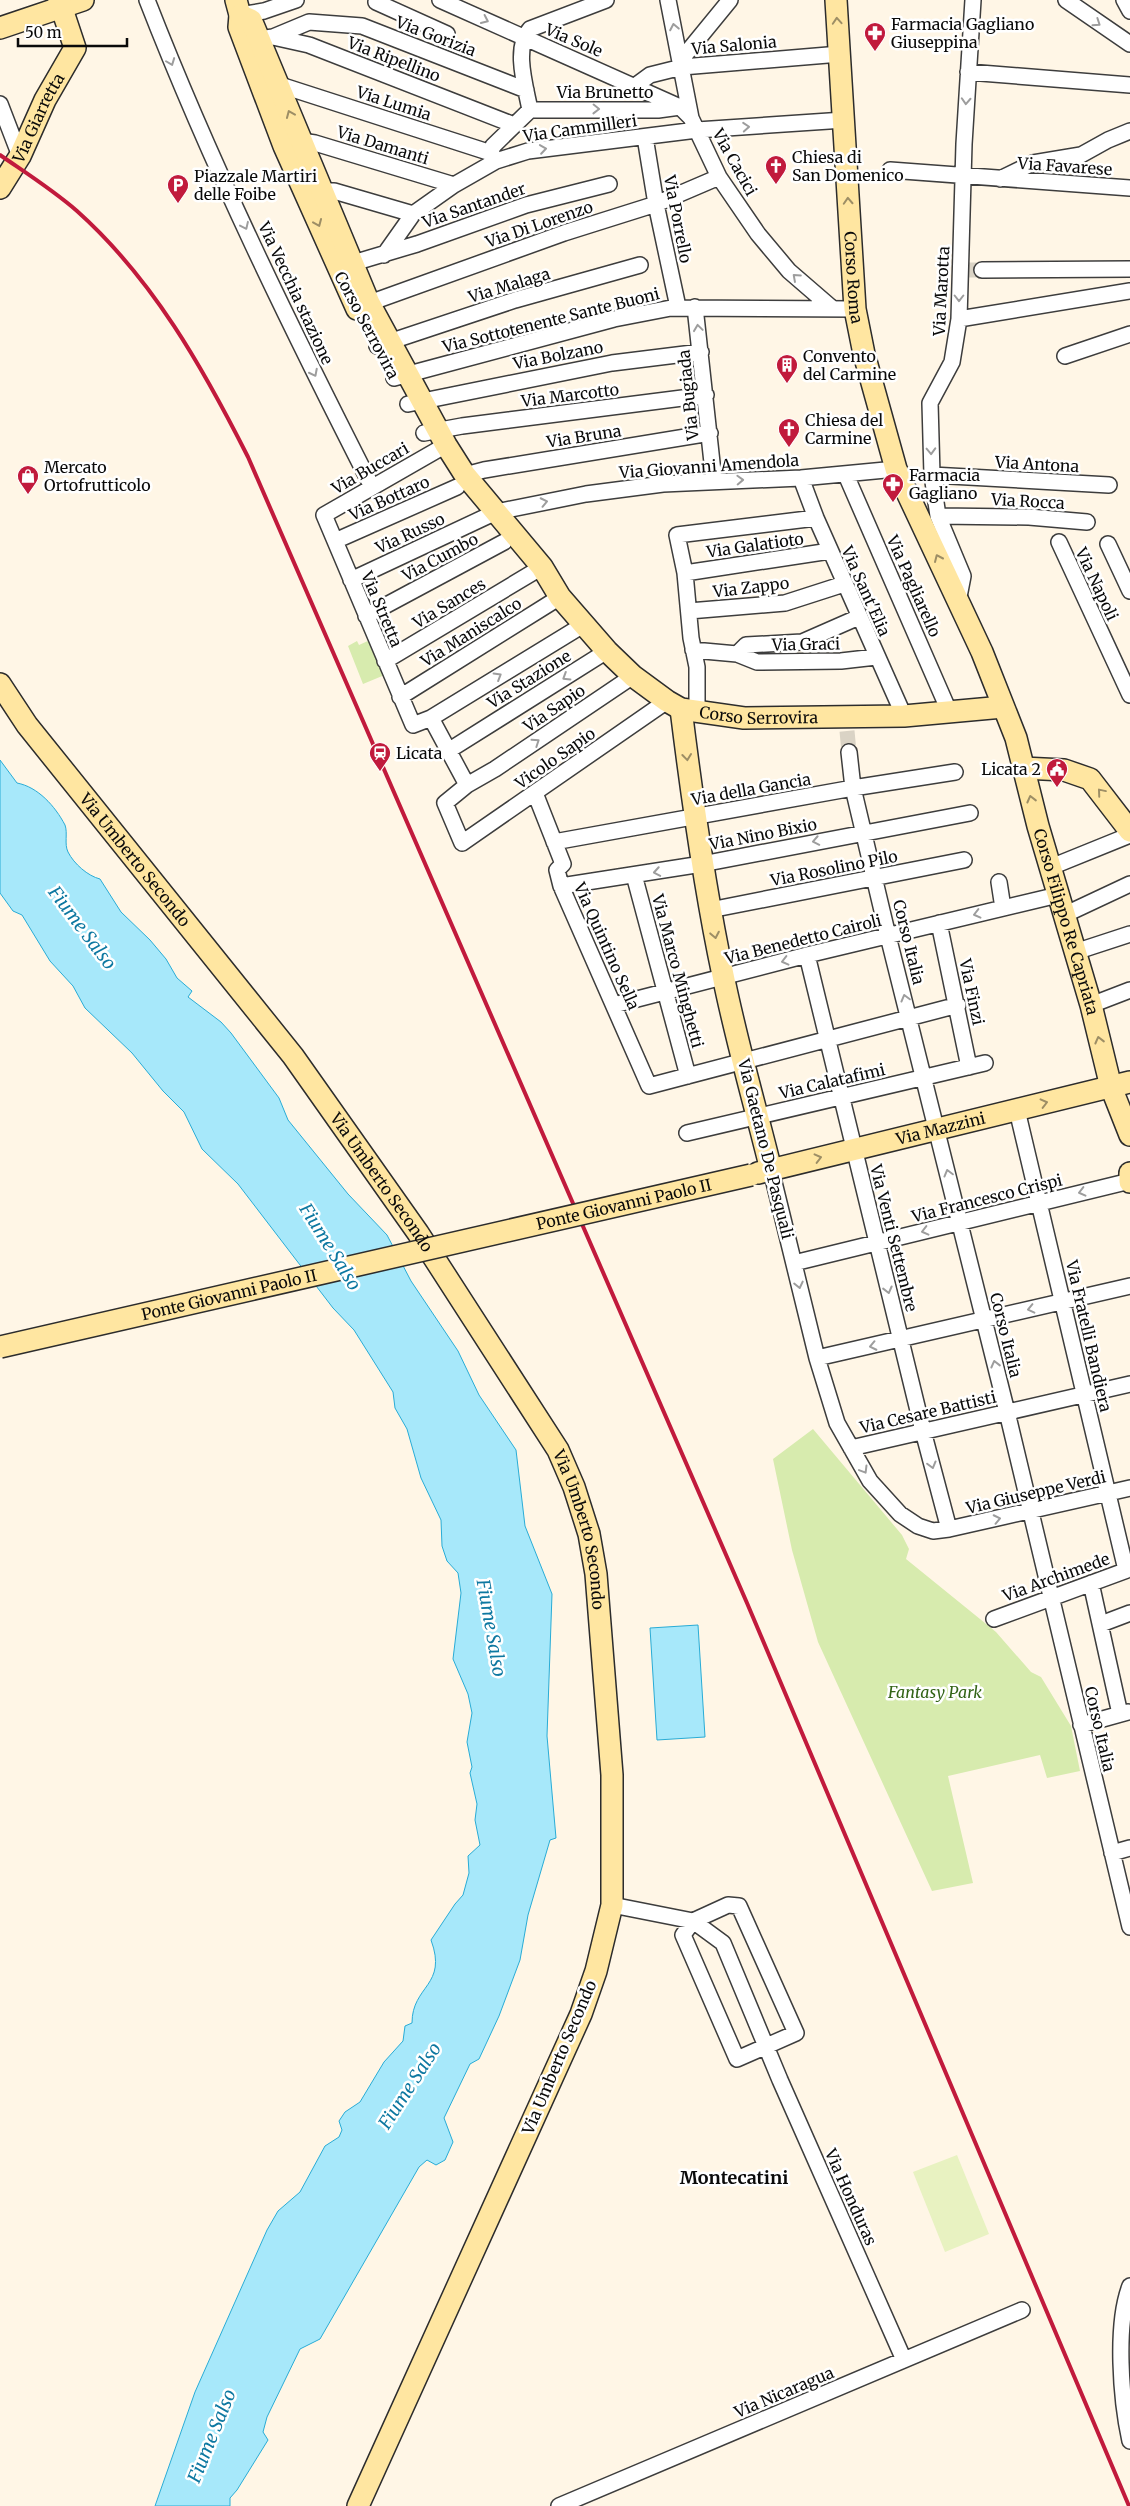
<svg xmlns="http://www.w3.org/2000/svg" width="1130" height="2506" viewBox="0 0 1130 2506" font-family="Merriweather,serif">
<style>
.green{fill:#d7ebae}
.pitch{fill:#e8f2c1}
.water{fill:#a7e8fa;stroke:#29acd6}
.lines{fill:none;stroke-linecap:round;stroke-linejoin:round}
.street-tunnel{stroke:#dad3c5;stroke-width:15;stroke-dasharray:15 8;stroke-linecap:butt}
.street-casing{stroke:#3d3d3d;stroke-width:18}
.secondary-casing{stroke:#2c2c2c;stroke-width:24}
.street{stroke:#fff;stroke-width:15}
.secondary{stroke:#ffe6a1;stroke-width:21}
.rail{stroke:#c11a3c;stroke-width:4}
.secondary-bridge-casing{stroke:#2c2c2c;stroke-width:24;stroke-linecap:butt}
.secondary-bridge{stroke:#ffe6a1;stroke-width:21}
.oneway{stroke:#9d9d9d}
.oneway2{stroke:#9d8e65}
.labels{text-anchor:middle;stroke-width:5;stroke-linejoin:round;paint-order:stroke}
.poi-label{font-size:16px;fill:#0a0a0a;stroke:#fff;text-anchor:start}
.street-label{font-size:16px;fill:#0a0a0a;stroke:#fff}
.park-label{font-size:16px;font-style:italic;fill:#336417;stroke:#fff}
.water-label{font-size:18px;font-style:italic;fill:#0d78a1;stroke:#fff}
.neighbourhood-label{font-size:18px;font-weight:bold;fill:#0a0a0a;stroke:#fff}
</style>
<rect width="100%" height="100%" fill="#fff6e6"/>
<path class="green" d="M370,640L387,674L363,684L348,646L357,641L359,645Z
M813,1429L902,1535L909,1549L906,1559L996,1632L1031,1672L1041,1677L1071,1726L1080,1771L1047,1778L1040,1755L948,1776L973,1883L932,1891L818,1642L792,1550L773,1459Z"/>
<path class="pitch" d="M957,2155L989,2234L945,2252L913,2172Z"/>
<path class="water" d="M0,760L17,783C38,787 55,806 65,825C68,833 64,844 68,852C74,864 88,876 100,879L121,912L150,940L166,959L177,978L192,991L188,997L221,1022L231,1033L279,1098L288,1120L348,1194L387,1235L411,1281L458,1351L479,1395L516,1450L525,1526L552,1594L547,1736L556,1838L550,1840L528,1915L520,1960L499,2016L479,2059L470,2064L444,2118L453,2142L445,2160L436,2165L427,2160L419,2167L320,2339L300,2349L267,2417L263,2432L268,2440L237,2490L230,2498V2506H155L195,2392L267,2230L278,2211L300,2192L325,2146L339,2137L342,2130L339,2121L345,2112L360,2102L384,2062L403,2041L405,2026L412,2023C412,1985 448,1986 431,1940L455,1904L463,1895L469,1873L468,1856L480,1845L475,1820L477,1804L470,1773L472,1767L467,1742L472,1713L468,1694L453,1659L461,1593L458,1573L447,1561L442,1546L441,1520L421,1478L407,1429L395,1408L393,1392L354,1330L333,1308L238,1184L202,1149L184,1112L163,1091L132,1053L85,1008L73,986L50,961L22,915L13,911L0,893Z
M698,1625L705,1737L657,1740L650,1628Z"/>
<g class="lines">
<path class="street-tunnel" d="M966,270H982
M847,731L849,752"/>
<g class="street-casing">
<path id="street" d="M147,0C212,167 291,328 372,487
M440,0L680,107L691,118
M668,0L691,118L719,177L758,234L789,271L833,309
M1066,0L1130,44
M1124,0L1130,11
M376,2L447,34
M240,15L264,11L296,0
M273,37L309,22L362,26L526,90
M251,38L259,39L273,37L309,45L514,125
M682,67L685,55L730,0
M968,72L1130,85
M273,85L277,84L491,153L496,161
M635,86L650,75L682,67L840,54
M0,104L20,156
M530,110H658L680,107
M645,137L656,204L678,307
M295,142L301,141L315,143L454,185
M491,153L493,146L530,110C526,88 513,48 530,29L606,0
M890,170L1130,188
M1000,179L1033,163L1081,155L1108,140L1130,131
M313,191H334L413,214
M384,255L413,214L454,185L496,161L528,151L697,130L844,120
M343,266L417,244L526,205L609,184
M982,270L1130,269
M361,306L564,233L656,204L719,177
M695,307L714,481
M959,319L1130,291
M377,346L515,300L640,265
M1065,356L1130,334
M394,378L614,319L671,308L855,309
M408,404L612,363L701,352
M424,433L462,426L706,395
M446,445L324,515L413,725L431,718L583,625
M465,475L484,470L710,433
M846,475L949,711
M932,475L1109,485
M801,478L816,518L904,716
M938,516L1029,517L1087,522
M335,541L457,487
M1059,542L1130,695
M1108,544L1130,591
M685,573L830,551
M351,580L496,512L586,494L663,484L801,478L896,469
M958,602L963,576L938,516L932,475L930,403L952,362L959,319L964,144L973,0
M689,611L785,603L844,584
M366,616L504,542
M693,650L737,654L746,645L802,642L859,617
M737,654L757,662L841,661L876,657
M385,661L542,567
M633,676L495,769L467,785L445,803L462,843L667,701
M400,697L560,597
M697,712V667L691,638L685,573L677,535L816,518
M431,718L467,785
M448,751L607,651
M849,752L853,788L888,936L1007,1412L1130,1927
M535,793L563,864L557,870L561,886L649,1086L958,1005
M554,842L853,788L955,772
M1051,867L1130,835
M634,875L688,1076
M999,882L1003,908
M561,886L702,864L970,813
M710,910L964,860
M1064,915L1130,884
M939,923L969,1067
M1075,952L1130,934
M807,955L923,1431L949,1529
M614,1005L807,955L1058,895
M1091,1005L1130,990
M1017,1110L1126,1570
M687,1133L985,1063
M771,1170L817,1358L837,1423L870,1481L900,1514L918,1526L933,1531L949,1529L1130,1488
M794,1263L1130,1181
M817,1358L1130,1286
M851,1448L1130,1384
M1091,1583L1120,1714
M994,1619L1130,1569
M1101,1624L1130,1613
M1081,1725L1128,1712
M1112,1853L1130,1848
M612,1905L693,1921L723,1943L780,2080L904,2360
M728,1905L739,1906L796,2033L737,2059L683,1935L693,1921Z
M1130,2286C1115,2325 1121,2400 1130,2441
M559,2506L1022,2310"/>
</g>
<g class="secondary-casing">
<g id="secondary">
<path d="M236,0L240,15L239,27L284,146L357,309"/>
<path id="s1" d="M836,0L855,309L864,354L896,469L982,652L1016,738L1038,826L1091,1005L1111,1087L1130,1135"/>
<path id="s2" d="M240,15L251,20L254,27L369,303L446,445L465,475L542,567L560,597L607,651L633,676L667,701L681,709L744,718L904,716L1003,707"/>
<path d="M0,28L83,0"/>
<path id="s3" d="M0,188L20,156L45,100L75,48L59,0"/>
<path id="s4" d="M0,684L27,725L293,1056L418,1233L558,1450L574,1487L589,1534L596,1574L612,1775V1905L596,1971L581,2014L358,2506"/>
<path d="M681,709C692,798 704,886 723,975C736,1040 755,1105 771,1170"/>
<path d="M1023,768L1064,770L1090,779L1130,831"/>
<path id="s5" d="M758,1173L1130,1082"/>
<path d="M1130,1173V1182"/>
</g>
</g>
<use href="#street" class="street"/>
<use href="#secondary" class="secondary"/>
<path class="rail" d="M0,155C26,173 53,190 77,211C153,279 203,368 248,457L747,1603L1129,2506"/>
<g class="secondary-bridge-casing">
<g id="secondary-bridge">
<path id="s6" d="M0,1347L751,1175"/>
</g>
</g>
<use href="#secondary-bridge" class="secondary-bridge"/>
</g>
<defs><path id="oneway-chevron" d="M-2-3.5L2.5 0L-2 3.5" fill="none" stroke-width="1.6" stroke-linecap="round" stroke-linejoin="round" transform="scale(1.25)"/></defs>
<g class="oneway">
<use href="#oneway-chevron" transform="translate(485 20) rotate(25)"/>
<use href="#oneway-chevron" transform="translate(1097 23) rotate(34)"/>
<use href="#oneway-chevron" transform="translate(674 27) rotate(-101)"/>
<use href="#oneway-chevron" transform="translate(171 62) rotate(69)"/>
<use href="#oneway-chevron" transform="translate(966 101) rotate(93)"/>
<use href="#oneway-chevron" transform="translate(596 109) rotate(1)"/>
<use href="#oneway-chevron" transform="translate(746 127) rotate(-4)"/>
<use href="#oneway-chevron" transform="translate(543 149) rotate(-8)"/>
<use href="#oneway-chevron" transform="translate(245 226) rotate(65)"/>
<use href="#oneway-chevron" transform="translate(796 277) rotate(-138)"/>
<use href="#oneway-chevron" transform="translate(959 298) rotate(90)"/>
<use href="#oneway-chevron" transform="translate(698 328) rotate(-98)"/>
<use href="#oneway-chevron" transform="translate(314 373) rotate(63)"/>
<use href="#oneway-chevron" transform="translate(931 451) rotate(88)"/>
<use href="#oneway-chevron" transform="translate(740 480) rotate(-2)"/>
<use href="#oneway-chevron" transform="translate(544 502) rotate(-12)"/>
<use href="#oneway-chevron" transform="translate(498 676) rotate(-31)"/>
<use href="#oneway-chevron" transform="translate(566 677) rotate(148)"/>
<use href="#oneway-chevron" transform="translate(536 742) rotate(-34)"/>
<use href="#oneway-chevron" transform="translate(816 841) rotate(169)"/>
<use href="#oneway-chevron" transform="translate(657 872) rotate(170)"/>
<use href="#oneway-chevron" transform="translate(977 914) rotate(166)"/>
<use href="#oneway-chevron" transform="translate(785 961) rotate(166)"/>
<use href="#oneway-chevron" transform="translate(905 998) rotate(-105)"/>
<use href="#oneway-chevron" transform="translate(948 1173) rotate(-105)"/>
<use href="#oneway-chevron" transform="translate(1082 1192) rotate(166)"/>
<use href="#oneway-chevron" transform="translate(925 1231) rotate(166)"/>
<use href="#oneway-chevron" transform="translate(799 1285) rotate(77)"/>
<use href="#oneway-chevron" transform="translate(888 1290) rotate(76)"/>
<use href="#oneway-chevron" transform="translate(1031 1309) rotate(167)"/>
<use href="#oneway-chevron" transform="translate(873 1346) rotate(168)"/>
<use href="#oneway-chevron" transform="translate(995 1364) rotate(-104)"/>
<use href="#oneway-chevron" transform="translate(932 1465) rotate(75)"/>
<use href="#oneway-chevron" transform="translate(864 1470) rotate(59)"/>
<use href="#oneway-chevron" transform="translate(997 1519) rotate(-12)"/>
</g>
<g class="oneway2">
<use href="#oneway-chevron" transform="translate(837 21) rotate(-94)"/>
<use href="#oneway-chevron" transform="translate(290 114) rotate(-113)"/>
<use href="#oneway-chevron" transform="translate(848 201) rotate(-93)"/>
<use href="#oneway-chevron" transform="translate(318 223) rotate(67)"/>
<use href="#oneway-chevron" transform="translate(938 558) rotate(-114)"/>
<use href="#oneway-chevron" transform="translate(687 757) rotate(83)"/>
<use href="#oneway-chevron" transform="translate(1101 792) rotate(-130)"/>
<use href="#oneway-chevron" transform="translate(1031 799) rotate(-104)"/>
<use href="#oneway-chevron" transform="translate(715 935) rotate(79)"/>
<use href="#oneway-chevron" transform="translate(1099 1040) rotate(-104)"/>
<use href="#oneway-chevron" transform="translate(1044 1103) rotate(-14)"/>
<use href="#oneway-chevron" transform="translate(818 1158) rotate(-14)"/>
</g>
<defs>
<g id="pharmacy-pin" transform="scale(1.125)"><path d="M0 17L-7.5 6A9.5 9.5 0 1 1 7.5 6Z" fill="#c11a3c" stroke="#fff"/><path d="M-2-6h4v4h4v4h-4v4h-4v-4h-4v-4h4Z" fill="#fff"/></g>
<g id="church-pin" transform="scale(1.125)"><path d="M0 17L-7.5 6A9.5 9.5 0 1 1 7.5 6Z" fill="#c11a3c" stroke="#fff"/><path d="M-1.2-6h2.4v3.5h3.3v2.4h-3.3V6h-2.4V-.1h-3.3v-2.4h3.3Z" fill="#fff"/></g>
<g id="parking-pin" transform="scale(1.125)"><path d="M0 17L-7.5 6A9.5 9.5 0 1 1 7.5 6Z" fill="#c11a3c" stroke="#fff"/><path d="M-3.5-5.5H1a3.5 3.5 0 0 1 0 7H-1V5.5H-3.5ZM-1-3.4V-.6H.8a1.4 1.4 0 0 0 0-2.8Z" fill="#fff"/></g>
<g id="building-pin" transform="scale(1.125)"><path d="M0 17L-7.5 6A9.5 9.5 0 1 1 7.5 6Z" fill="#c11a3c" stroke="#fff"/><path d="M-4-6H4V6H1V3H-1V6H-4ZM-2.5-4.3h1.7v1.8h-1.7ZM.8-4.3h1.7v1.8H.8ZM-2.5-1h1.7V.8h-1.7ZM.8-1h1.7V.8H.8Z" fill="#fff"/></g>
<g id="shop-pin" transform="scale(1.125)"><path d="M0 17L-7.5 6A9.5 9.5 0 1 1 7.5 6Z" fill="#c11a3c" stroke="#fff"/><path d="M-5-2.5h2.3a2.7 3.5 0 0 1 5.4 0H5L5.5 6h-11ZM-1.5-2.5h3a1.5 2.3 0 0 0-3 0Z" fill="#fff"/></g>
<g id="station-pin" transform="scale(1.125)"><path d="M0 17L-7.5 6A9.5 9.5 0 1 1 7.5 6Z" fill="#c11a3c" stroke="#fff"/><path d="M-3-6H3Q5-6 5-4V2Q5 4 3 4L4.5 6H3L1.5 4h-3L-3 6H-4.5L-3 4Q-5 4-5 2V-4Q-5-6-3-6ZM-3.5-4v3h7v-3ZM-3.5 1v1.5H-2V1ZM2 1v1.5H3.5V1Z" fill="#fff"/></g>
<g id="civic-pin" transform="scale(1.125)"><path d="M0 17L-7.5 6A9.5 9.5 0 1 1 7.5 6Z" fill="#c11a3c" stroke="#fff"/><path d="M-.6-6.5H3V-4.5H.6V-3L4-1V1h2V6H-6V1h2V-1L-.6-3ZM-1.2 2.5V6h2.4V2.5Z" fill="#fff"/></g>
</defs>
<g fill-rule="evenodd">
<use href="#pharmacy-pin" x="875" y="33"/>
<use href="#church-pin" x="776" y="166"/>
<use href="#parking-pin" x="178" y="185"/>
<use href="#building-pin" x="787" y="365"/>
<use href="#church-pin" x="789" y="429"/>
<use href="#shop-pin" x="28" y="476"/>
<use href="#pharmacy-pin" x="893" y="484"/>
<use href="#station-pin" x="380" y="753"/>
<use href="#civic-pin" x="1057" y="769"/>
</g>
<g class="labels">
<g class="poi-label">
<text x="891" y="30">Farmacia Gagliano<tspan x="891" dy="18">Giuseppina</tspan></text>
<text x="792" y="163">Chiesa di<tspan x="792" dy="18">San Domenico</tspan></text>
<text x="194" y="182">Piazzale Martiri<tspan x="194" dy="18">delle Foibe</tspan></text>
<text x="803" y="362">Convento<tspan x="803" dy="18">del Carmine</tspan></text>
<text x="805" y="426">Chiesa del<tspan x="805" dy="18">Carmine</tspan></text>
<text x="44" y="473">Mercato<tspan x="44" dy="18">Ortofrutticolo</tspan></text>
<text x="909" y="481">Farmacia<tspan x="909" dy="18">Gagliano</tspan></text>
<text x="396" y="759">Licata</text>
<text x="1041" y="775" text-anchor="end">Licata 2</text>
</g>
<g class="street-label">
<text transform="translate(436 36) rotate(21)" y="6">Via Gorizia</text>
<text transform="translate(574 40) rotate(23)" y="6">Via Sole</text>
<text transform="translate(734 45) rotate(-5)" y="6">Via Salonia</text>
<text transform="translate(394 59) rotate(21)" y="6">Via Ripellino</text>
<text x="605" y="98">Via Brunetto</text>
<text transform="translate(394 103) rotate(18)" y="6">Via Lumia</text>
<text dy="6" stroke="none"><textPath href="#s3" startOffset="80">Via Giarretta</textPath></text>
<text transform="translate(580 128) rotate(-8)" y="6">Via Cammilleri</text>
<text transform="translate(383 145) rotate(17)" y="6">Via Damanti</text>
<text transform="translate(735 162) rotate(61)" y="6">Via Cacici</text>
<text transform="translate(1065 166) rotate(4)" y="6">Via Favarese</text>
<text transform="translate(474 205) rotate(-19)" y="6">Via Santander</text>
<text transform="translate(678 219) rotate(79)" y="6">Via Porrello</text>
<text transform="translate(539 224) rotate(-19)" y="6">Via Di Lorenzo</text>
<text dy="6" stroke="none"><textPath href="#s1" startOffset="278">Corso Roma</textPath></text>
<text transform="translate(509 285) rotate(-17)" y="6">Via Malaga</text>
<text transform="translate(941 291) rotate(-87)" y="6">Via Marotta</text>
<text transform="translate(296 293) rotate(65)" y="6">Via Vecchia stazione</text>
<text transform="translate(551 320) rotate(-14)" y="6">Via Sottotenente Sante Buoni</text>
<text transform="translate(367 325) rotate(62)" y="6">Corso Serrovira</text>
<text transform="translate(558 355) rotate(-11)" y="6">Via Bolzano</text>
<text transform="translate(570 395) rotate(-7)" y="6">Via Marcotto</text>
<text transform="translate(688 395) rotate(-96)" y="6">Via Bugiada</text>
<text transform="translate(584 436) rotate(-9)" y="6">Via Bruna</text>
<text transform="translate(1037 464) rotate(3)" y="6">Via Antona</text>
<text transform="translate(709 466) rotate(-4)" y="6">Via Giovanni Amendola</text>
<text transform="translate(370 468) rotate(-30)" y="6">Via Buccari</text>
<text transform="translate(389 498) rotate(-24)" y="6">Via Bottaro</text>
<text transform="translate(1028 501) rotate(3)" y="6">Via Rocca</text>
<text transform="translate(410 533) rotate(-25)" y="6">Via Russo</text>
<text transform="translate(755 545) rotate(-8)" y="6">Via Galatioto</text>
<text transform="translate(440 557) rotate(-28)" y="6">Via Cumbo</text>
<text transform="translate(1097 584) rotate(65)" y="6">Via Napoli</text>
<text transform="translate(914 586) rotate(66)" y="6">Via Pagliarello</text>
<text transform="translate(751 587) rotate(-7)" y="6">Via Zappo</text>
<text transform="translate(866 591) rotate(66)" y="6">Via Sant'Elia</text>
<text transform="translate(449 603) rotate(-31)" y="6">Via Sances</text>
<text transform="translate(382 609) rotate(67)" y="6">Via Stretta</text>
<text transform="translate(471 632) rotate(-32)" y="6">Via Maniscalco</text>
<text transform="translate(806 644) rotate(-1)" y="6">Via Graci</text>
<text transform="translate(529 679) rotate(-32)" y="6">Via Stazione</text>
<text transform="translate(554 708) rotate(-34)" y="6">Via Sapio</text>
<text dy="6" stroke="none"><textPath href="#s2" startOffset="915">Corso Serrovira</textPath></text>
<text transform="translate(555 758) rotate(-35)" y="6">Vicolo Sapio</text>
<text transform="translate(751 789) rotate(-10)" y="6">Via della Gancia</text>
<text transform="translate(763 834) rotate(-11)" y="6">Via Nino Bixio</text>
<text dy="6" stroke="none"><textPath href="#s4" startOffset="222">Via Umberto Secondo</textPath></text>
<text transform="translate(834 868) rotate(-11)" y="6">Via Rosolino Pilo</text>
<text dy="6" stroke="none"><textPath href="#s1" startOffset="960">Corso Filippo Re Capriata</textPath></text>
<text transform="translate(803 939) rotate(-14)" y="6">Via Benedetto Cairoli</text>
<text transform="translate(909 942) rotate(76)" y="6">Corso Italia</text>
<text transform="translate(607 946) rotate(66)" y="6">Via Quintino Sella</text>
<text transform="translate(678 971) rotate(75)" y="6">Via Marco Minghetti</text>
<text transform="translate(972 992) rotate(78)" y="6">Via Finzi</text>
<text transform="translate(832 1081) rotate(-13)" y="6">Via Calatafimi</text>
<text dy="6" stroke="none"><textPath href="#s5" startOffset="188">Via Mazzini</textPath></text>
<text transform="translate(766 1149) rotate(76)" y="6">Via Gaetano De Pasquali</text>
<text dy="6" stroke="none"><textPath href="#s4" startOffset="628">Via Umberto Secondo</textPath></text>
<text transform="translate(987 1198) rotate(-14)" y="6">Via Francesco Crispi</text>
<text dy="6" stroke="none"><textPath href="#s6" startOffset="640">Ponte Giovanni Paolo II</textPath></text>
<text transform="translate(894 1238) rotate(76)" y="6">Via Venti Settembre</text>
<text dy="6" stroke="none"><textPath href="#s6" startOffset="235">Ponte Giovanni Paolo II</textPath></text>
<text transform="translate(1006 1335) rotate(76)" y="6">Corso Italia</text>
<text transform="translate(1089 1336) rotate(77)" y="6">Via Fratelli Bandiera</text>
<text transform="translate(928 1412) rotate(-13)" y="6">Via Cesare Battisti</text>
<text transform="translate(1036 1492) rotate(-13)" y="6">Via Giuseppe Verdi</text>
<text dy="6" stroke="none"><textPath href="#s4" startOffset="1032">Via Umberto Secondo</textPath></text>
<text transform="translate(1056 1577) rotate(-20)" y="6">Via Archimede</text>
<text transform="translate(1100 1729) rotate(77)" y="6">Corso Italia</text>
<text transform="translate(559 2057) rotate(-67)" y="6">Via Umberto Secondo</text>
<text transform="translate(851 2197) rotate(66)" y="6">Via Honduras</text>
<text transform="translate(784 2392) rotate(-23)" y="6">Via Nicaragua</text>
</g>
<g class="park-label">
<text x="935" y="1698">Fantasy Park</text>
</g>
<g class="water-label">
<text transform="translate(82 928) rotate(53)" y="6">Fiume Salso</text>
<text transform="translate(330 1247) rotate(58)" y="6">Fiume Salso</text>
<text transform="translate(491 1628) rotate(80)" y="6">Fiume Salso</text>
<text transform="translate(410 2086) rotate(-57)" y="6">Fiume Salso</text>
<text transform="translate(212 2436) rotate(-68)" y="6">Fiume Salso</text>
</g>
<g class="neighbourhood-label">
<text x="734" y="2184">Montecatini</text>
</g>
</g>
<path d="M18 38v8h109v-8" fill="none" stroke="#0a0a0a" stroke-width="2.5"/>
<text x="25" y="38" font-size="15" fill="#0a0a0a" stroke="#ffffff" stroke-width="4" paint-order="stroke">50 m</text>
</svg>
